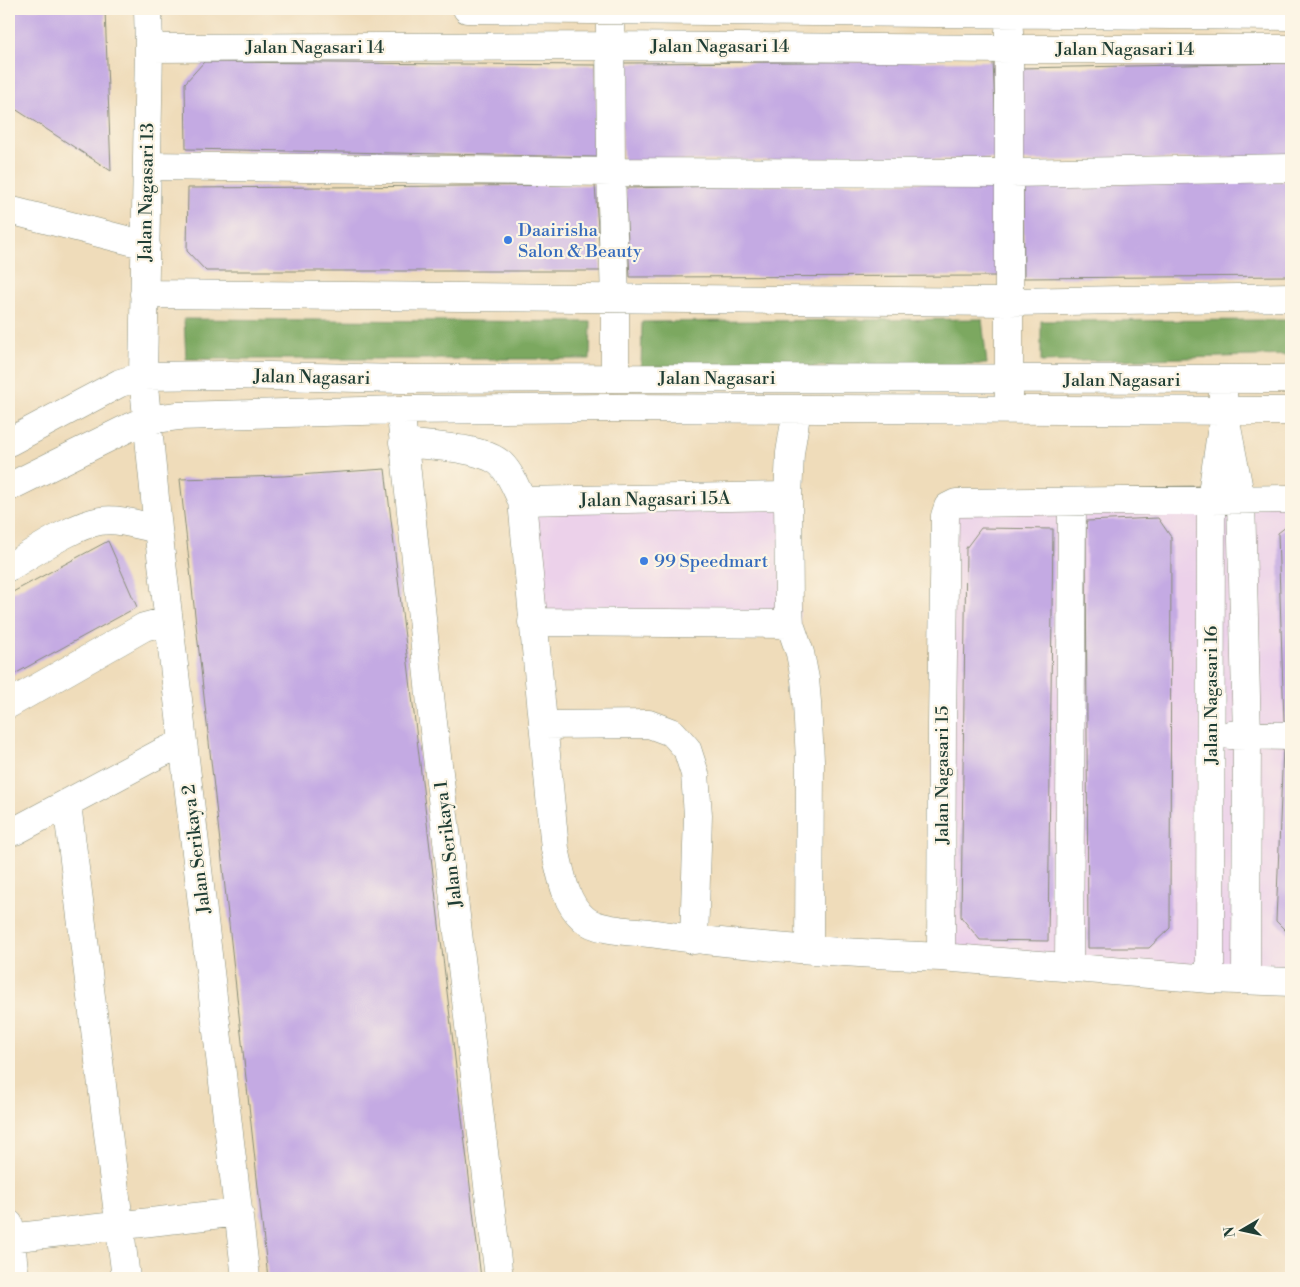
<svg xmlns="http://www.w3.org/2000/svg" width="1300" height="1287" viewBox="0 0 1300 1287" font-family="'Libre Bodoni',serif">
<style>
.built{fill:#ecd1ea}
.forest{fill:#7ca861;stroke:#4e724a}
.building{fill:#c4aae3}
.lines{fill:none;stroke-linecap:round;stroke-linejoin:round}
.minor-casing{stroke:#878c77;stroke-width:29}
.minor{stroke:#fff;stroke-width:28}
.shop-dot{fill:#3f7fe0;stroke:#fcf5e5;stroke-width:2}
.labels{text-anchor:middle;stroke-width:4.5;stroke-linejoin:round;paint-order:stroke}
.street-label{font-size:18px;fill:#1f3d34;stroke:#fcf5e5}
.shop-label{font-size:18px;fill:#366cbe;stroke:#fcf5e5;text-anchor:start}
</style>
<rect width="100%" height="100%" fill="#fcf5e5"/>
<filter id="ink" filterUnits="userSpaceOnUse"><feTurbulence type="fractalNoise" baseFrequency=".02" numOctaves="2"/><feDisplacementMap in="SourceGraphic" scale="10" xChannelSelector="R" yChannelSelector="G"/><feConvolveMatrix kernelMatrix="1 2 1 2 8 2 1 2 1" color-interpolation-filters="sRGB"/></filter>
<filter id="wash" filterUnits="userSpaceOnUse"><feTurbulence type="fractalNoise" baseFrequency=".0096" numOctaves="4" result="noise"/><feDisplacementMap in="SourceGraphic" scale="20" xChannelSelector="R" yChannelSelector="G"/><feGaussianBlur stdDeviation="1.12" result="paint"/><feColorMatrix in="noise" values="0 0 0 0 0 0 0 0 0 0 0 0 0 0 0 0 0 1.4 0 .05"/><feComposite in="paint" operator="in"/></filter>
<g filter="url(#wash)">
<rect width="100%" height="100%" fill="#efdcba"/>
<path class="built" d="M797,487L800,629L523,630L529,493Z
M1291,493V992L930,967L935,515Z"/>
<path class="forest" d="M184,319L591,322L590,359H186Z
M982,319L987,364L641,369L642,322Z
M1291,320V355L1041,362V321Z"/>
<g id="blocks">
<path class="building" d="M9,9H105L111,171L9,105Z
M993,61L997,159L623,161L620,63Z
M204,62L596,65L597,157L186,149L185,83Z
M1291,63V157L1022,161L1019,68Z
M997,181L1002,276L630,277L625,188Z
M1291,181V276L1024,278L1023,184Z
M595,185L601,271H206L187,251L188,188Z
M385,469L481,1278H268L180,479L283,476Z
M1158,518L1171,537L1170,928L1149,948H1088L1086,521Z
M1291,523V722H1284L1278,533Z
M981,528L1053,529L1048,941L980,940L961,917L966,548Z
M108,541L137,607L9,677V594Z
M1283,747H1291V936L1276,921Z"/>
</g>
</g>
<g filter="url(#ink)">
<use href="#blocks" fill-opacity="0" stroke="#878c77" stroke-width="1"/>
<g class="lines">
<g class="minor-casing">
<path id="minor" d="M148,9L149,48L143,376L158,529L246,1278
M467,9L1291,16
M610,26L611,172L615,299V378
M1009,31V398
M149,48L610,46L1009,49H1291
M147,166L611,172L1010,173L1291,168
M9,210L146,245
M144,294L1009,302L1291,297
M1223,394L1224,412L1241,500L1247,736L1246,980
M797,409L790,453L788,496L789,607L790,624L800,653L805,679L807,702L810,761L809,949
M402,425L432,714L499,1278
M9,442L120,383L143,376L230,375L401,379L615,378L1291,379
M403,443C429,446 483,447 501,464C511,474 516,488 522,501L555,849C561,873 564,901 583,918C596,931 631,931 649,933C745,947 844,953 941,957
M9,487L130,427L147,420L178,416L400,410L613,408L1291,411
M1291,499L956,503L948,507L945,516L942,723L941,957L1210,979L1291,982
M522,501L788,496
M9,567C33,553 74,525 100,521C119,518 139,525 158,529
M532,622L790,624
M9,704L144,627L159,623H169
M543,725L649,724L673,733L687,749L695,774L698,815L694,940
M1230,735L1291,736
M67,804L126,1278
M9,832L15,831L159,754L183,743
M1069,966L1072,502
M1210,979L1211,500L1221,433
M9,1224L15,1278
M9,1238L239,1212"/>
</g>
<use href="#minor" class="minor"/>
</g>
</g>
<g class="shop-dot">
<circle cx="508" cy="240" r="5"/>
<circle cx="644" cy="561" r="5"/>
</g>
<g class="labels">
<g class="street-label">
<text x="720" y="52">Jalan Nagasari 14</text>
<text x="315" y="53">Jalan Nagasari 14</text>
<text x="1125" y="55">Jalan Nagasari 14</text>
<text transform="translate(146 192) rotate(-89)" y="6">Jalan Nagasari 13</text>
<text transform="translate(312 377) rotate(1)" y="6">Jalan Nagasari</text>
<text x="717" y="384">Jalan Nagasari</text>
<text x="1122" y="386">Jalan Nagasari</text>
<text transform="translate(655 499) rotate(-1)" y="6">Jalan Nagasari 15A</text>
<text transform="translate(1211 695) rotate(-90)" y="6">Jalan Nagasari 16</text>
<text transform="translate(942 775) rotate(-90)" y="6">Jalan Nagasari 15</text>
<text transform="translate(448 844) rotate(-97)" y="6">Jalan Serikaya 1</text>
<text transform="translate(196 849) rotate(-97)" y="6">Jalan Serikaya 2</text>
</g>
<g class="shop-label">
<text x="518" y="236">Daairisha<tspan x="518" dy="21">Salon &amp; Beauty</tspan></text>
<text x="654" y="567">99 Speedmart</text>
</g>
</g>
<rect width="1300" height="1287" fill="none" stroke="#fcf5e5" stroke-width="30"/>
<g transform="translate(1242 1230) rotate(261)" stroke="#fcf5e5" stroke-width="4" paint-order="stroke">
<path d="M0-4L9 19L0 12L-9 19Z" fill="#1f3d34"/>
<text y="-8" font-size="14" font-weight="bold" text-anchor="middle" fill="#1f3d34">N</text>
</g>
</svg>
